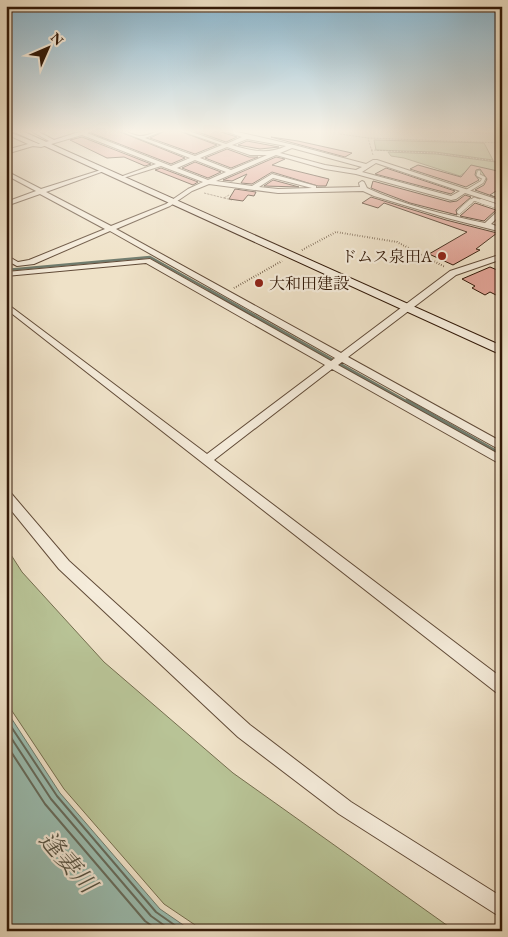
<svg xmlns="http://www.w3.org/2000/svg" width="508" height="937" viewBox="0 0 508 937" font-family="'EB Garamond','Noto Serif JP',serif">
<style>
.green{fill:#b8c396;stroke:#756e4f}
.water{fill:#9abeb2;stroke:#707c6e}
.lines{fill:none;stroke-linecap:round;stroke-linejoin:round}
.shore{stroke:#666c5d;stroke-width:2}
.stream-far2{stroke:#707c6e;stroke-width:2.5}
.stream-far1{stroke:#707c6e;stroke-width:3}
.stream{stroke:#707c6e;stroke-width:4}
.building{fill:#e2a497;stroke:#321908}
.lane-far1-casing{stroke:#614b38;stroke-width:4.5}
.lane-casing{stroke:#614b38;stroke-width:5}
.street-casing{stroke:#614b38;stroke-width:2}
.secondary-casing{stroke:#321908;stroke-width:2}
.path-far1{stroke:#321908;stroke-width:1;stroke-dasharray:0.5 1;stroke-linecap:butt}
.path{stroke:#321908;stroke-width:2;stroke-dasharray:0.5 2;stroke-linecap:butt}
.lane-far1{stroke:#f5ecdb;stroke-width:3}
.lane{stroke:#f5ecdb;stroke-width:4}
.street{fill:#f5ecdb;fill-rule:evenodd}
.secondary{fill:#f5ecdb;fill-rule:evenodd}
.poi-dot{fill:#8f2418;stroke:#f5ecdb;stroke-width:2}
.labels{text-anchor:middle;stroke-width:4.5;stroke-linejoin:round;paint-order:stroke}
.far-poi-label{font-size:16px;fill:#321908;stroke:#f5ecdb;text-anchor:end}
.near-water-label{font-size:24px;font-style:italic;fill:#565344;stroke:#f5ecdb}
</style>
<rect width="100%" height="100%" fill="#efe2c8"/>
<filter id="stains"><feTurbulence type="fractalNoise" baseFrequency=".004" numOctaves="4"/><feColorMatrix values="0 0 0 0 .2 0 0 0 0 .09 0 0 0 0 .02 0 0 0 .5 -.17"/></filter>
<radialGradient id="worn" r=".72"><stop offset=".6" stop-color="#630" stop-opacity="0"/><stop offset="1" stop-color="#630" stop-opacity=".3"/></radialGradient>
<path class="green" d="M374,140L484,143L493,160L435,152L376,150Z
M388,152L436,154L496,162L502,163V170L486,180L464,173L460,176L404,158L391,156Z
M6,547L22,572L104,662L233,773L455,931H204L164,904L64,789L6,702Z"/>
<path class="water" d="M6,710L60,793L160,909L192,931H6Z"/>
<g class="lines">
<path class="shore" d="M6,719L57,796L156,912L183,931
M6,730L51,799L151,916L172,931
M6,744L45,804L145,921L159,931"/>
<path class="stream-far2" d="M6,270L150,257L211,291"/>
<path class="stream-far1" d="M209,290L409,403"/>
<path class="stream" d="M407,401L502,455"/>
</g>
<path class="building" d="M92,131H118L185,158L171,164L91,133Z
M165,131H179L217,145L195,154L150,138Z
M195,131H218L237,137L226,142Z
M82,137L151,164L145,166L124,157L107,158L70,140Z
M271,137L298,141L352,153L345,157Z
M247,141L279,147L260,149L238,145Z
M227,149L249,157H258L231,168L205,158Z
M276,157L285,159L272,165L329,179L326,186H318L272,172L252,184L241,183L247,174L232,181L223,180Z
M195,162L221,172L208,178L182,168Z
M418,165L461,177L471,165L502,172V187L490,195L495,197L475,190L484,185L487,179L480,169L476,170L475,175L479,180L466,187L410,169Z
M161,168L198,182L193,185L155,170Z
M386,168L455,191L451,194L375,174Z
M273,180L299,187L264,186Z
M373,181L450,202L457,201L465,195L471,197L456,210L457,215L410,203L381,192L371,188Z
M235,189L256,192L254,196L248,195L243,201L229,199Z
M371,197L446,220L497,233L476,249L480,250L453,265L429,254L467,232L384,203L378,208L362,203Z
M475,203L496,210L484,221L460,216Z
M490,267L502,272V298L490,292L485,295L472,288L475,286L462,279Z"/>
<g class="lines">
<g class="lane-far1-casing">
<path id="lane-far1" d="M467,191L482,182L484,178L478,175L479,172
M470,203L474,199L485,203"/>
</g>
<g class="lane-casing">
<path id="lane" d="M481,201L502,208
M459,212L471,201"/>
</g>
<g class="street-casing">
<path id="street" d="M6,131L39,144L49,141L31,131H37L54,140L82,131H90L87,133L171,166L190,158L120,131C127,131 132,135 139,136C147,137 155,131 163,131L145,138L195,156L222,145L181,131H189L226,144L242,137L225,131H233L294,145L366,164L373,160H377L502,201V205L465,193L456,199L451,200L356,174L325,169L276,155L216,181L252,186L272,174L316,186V188L360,187L359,183L362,181L364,182L367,188C402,205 447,215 485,223L502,207V213L491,224L502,228V232L447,218L374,196L363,191L278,193L209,184L192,191L170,206L116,229L341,353L450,271L502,254V259L456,275L348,357L502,442V451L342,362L338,365L502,456V465L332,369L214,460L502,678V696L497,693L6,309V303L207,454L325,365L146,263L6,276V272L150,259L331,361L335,358L110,231L34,264L17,266L6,260V255L18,262L29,260L105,229L40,194L6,206V202L36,191L6,175V171L41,189L104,169V171L46,192L111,226L166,204L188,189L203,182L161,166L120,179V177L156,164L82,135L41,147L33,146L6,154V150L28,144L6,134ZM247,139L286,146C268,155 251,151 232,145ZM227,147L250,155H267L231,170L200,158ZM292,148L362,167L356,170L325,165L280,153ZM195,160L226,172L208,180L177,168ZM376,163L460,191L451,196L362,172ZM273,178L312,188L278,189L259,187Z
M6,490L10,492L69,561L250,725L351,802L502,897V918L339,814L238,737L59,569L6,504Z"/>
</g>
<g class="secondary-casing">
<path id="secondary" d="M12,131H22L502,346V355Z"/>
</g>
<path class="path-far1" d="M335,131L502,133
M340,134L368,138
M371,150L435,153L495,161
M373,155L368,138L502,143
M204,193L224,198L229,195
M224,198L232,200"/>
<path class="path" d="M302,250L336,232L397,242L445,267
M234,288L282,261"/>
<use href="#lane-far1" class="lane-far1"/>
<use href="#lane" class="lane"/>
<use href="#street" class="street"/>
<use href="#secondary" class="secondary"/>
</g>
<linearGradient id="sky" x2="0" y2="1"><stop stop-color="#89b8d2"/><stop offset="0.5" stop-color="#f8f2e6"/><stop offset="1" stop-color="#f8f2e6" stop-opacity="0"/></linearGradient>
<rect width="508" height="262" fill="url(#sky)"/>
<g class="poi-dot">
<circle cx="442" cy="256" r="5"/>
<circle cx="259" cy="283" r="5"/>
</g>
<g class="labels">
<g class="far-poi-label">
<text x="432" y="262">ドムス泉田A</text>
<text x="269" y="289" text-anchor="start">大和田建設</text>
</g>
<g class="near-water-label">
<text transform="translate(68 862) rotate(49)" y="8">逢妻川</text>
</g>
</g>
<rect width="508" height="937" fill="none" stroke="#efe2c8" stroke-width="25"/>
<rect x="8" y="8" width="493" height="922" fill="none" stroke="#321908" stroke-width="2.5"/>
<rect x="12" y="12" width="483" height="912" fill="none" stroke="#321908"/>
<g transform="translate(48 48) rotate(45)" stroke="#f5ecdb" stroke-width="4" paint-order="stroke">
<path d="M0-4L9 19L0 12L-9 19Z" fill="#321908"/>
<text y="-8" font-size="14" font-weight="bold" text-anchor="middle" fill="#321908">N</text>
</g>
<rect width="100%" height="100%" filter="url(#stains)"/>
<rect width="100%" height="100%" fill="url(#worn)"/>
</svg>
